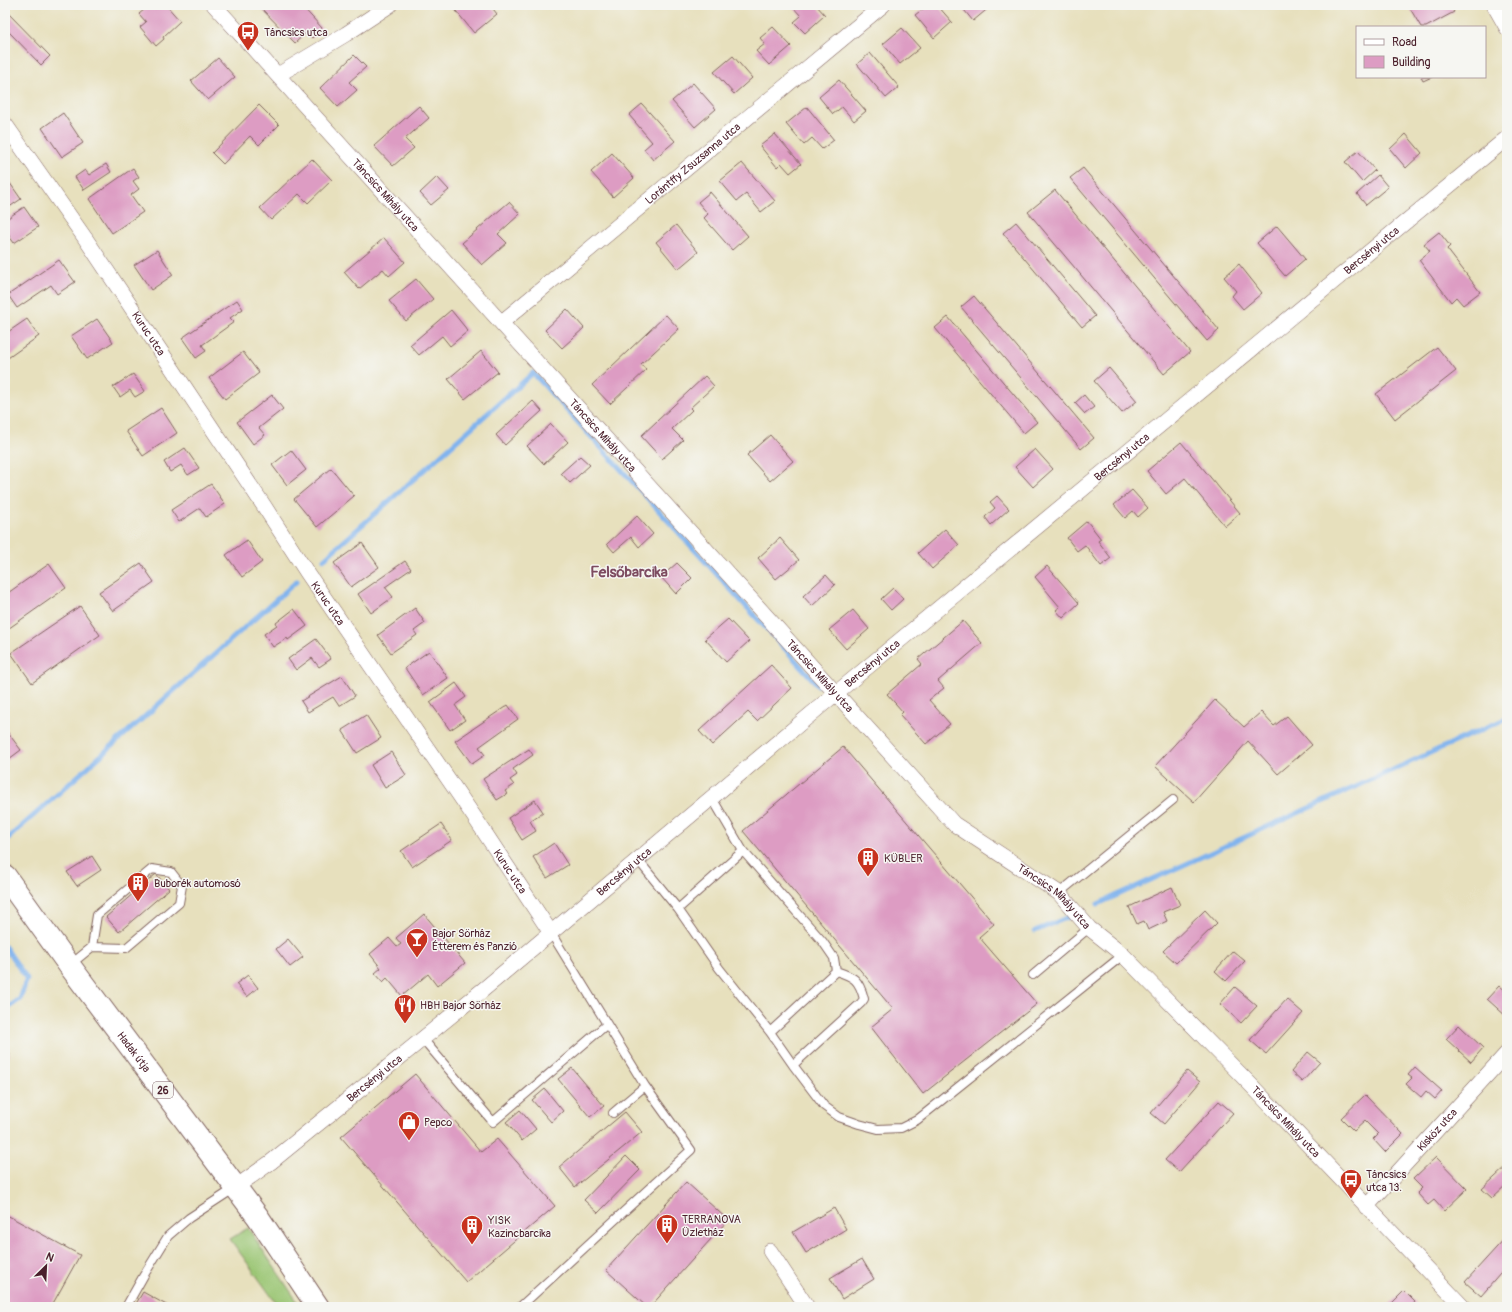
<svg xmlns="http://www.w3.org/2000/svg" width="1512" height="1312" viewBox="0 0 1512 1312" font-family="Pangolin,sans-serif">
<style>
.green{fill:#9bc674;stroke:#727250}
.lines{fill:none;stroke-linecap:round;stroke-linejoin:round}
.stream{stroke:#81b4ee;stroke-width:5}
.building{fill:#dd9cc3}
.service-casing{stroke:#81635e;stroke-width:10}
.minor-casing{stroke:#81635e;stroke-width:16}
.primary-casing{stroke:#81635e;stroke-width:24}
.service{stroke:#fff;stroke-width:8}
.minor{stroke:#fff;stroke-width:15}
.primary{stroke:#fff;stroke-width:22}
.labels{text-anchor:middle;stroke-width:3;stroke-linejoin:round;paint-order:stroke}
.shield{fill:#f6f6f2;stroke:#7e6067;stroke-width:1}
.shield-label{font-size:10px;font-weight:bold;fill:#4a1f2b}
.poi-label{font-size:11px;fill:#4a1f2b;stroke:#f6f6f2;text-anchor:start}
.street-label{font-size:11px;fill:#4a1f2b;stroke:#f6f6f2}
.district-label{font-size:15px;font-weight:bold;fill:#7d4b60;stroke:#f6f6f2}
</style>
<rect width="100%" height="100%" fill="#f6f6f2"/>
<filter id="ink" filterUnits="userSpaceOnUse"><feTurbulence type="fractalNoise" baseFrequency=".025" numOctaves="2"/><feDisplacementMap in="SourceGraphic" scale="8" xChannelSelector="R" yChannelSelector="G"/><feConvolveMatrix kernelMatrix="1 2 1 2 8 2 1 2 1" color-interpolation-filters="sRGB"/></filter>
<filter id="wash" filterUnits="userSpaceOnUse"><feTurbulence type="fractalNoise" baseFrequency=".012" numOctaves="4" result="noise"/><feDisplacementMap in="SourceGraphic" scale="16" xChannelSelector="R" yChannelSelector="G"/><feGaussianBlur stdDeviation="0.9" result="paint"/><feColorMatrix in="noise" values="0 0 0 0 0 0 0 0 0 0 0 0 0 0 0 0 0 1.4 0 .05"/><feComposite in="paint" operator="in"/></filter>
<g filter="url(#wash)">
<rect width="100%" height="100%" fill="#e7e0bd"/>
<path class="green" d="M248,1228L301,1307H279L230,1239Z"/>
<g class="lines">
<path class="stream" d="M324,559L533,373L818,685
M5,841L297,581
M1098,904L1507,718
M1035,931L1071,916
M5,947L27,979L20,999L5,1010"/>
</g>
<g id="blocks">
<path class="building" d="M150,5H166L180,21L163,37L164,39L156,46L140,27L146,22L139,14Z
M258,5H301L322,28L312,38L306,33L295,43Z
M453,5H490L497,14L474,33L452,6Z
M791,5H816L825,15L805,33L794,22L801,16Z
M928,5H937L952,22L934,38L915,15Z
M960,5H990L991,6L973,21Z
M1408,5H1450L1454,12L1426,27H1421Z
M5,10L50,56L41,65L9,32L5,36Z
M773,27L791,46L769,65L756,51L765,44L760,38Z
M902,28L920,48L900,64L883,44Z
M870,53L899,87L886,98L857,64Z
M354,55L366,67L349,82L357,90L338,107L320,88Z
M733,56L752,78L734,94L714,72Z
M218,58L235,77L208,100L191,81Z
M1421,77H1432L1423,81Z
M839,80L866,111L854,121L842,107L833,114L819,97Z
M693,83L716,109L695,127L672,101Z
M642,104L675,141L653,160L644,149L652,142L629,115Z
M259,105L279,125L259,145L250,136L223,164L212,153Z
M419,106L429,118L405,139L414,148L393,166L374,146Z
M807,107L834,140L822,149L812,138L804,145L786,124Z
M63,113L83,143L62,157L42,128Z
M775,134L801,164L790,173L781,163L777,167L760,146Z
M1406,134L1422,153L1406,168L1390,149Z
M1358,151L1375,170L1362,182L1345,162Z
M612,153L634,178L613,197L591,172Z
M312,159L332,180L308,203L299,194L271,220L260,208Z
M742,163L775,201L761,212L746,194L737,201L720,181Z
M106,164L111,172L84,190L75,177L85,170L89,175Z
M133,168L139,177L133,181L139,189L131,195L143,212L112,233L89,199Z
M1083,168L1219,330L1207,341L1070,178Z
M1378,175L1388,187L1366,205L1357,194Z
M5,176L21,199L5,210Z
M437,177L449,190L431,205L420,193Z
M1055,190L1190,352L1164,374L1028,212Z
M710,192L748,236L732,250L704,218L708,214L698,202Z
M509,202L520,214L498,234L507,243L482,265L462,243Z
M24,207L38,227L14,243L7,233L5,234V220Z
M1016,222L1095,316L1082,327L1003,233Z
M676,225L698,252L678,269L656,242Z
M1277,226L1305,259L1285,276L1257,243Z
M1439,232L1450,246L1447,249L1480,292L1463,305L1456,297L1451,302L1419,260L1430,251L1424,244Z
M384,238L405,262L389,276L383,269L359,289L344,272Z
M157,250L173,275L151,290L134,265Z
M59,260L75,282L57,294L51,285L17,308L8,295Z
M1239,264L1262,293L1243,309L1232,296L1236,291L1224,277Z
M416,279L433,299L406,321L389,301Z
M974,296L1094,438L1081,449L961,307Z
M237,300L243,309L230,318L234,322L202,345L206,351L196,358L182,338Z
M567,309L584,328L562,348L545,330Z
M451,310L468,331L450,346L442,336L419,355L410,345Z
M666,315L679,329L641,364L646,370L610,404L592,385Z
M948,317L1037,422L1024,433L935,328Z
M27,319L39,336L5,360V334Z
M97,319L113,342L87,359L71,336Z
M1437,347L1456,371L1395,419L1376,394Z
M481,351L498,372L465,399L448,379Z
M243,352L259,373L225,399L209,378Z
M1109,368L1137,401L1122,413L1094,381Z
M133,374L145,391L135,397L130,390L120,397L113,387Z
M705,376L714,386L690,408L692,410L672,429L683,440L662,459L641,436Z
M272,395L283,409L259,428L265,435L253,444L237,422Z
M1084,395L1094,407L1085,414L1075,403Z
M533,401L542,411L505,445L496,435Z
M161,408L177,433L143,456L126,431Z
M551,424L568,442L544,464L527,446Z
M770,435L793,461L770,481L747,455Z
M1181,442L1240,513L1225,526L1185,478L1166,494L1147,471Z
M185,448L199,468L188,475L181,465L170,472L164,462Z
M1035,449L1053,469L1033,487L1015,467Z
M291,450L306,470L287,485L272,465Z
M580,456L590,465L570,483L561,473Z
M331,468L354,496L317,527L294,499Z
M211,484L225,504L206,517L200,508L179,522L171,510Z
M1132,490L1148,508L1138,517L1133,511L1125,518L1114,505Z
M997,496L1009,509L991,525L985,517L995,508L990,502Z
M637,516L653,534L639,547L631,537L614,552L607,544Z
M1087,521L1101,539L1098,541L1111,558L1101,566L1085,545L1077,551L1067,538Z
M945,529L959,545L932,569L918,553Z
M780,538L799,560L776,579L758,558Z
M247,540L262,562L242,577L226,555Z
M362,543L379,567L351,587L334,563Z
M405,561L411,569L385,587L393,597L371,613L358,594Z
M141,563L154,582L113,611L99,592Z
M677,563L692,578L676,594L661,577Z
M49,564L66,588L5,631V595Z
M1047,566L1079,603L1063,618L1056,610L1060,607L1035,577Z
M826,575L835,585L812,606L803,596Z
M893,588L903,599L891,610L881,599Z
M80,606L100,635L32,683L11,653Z
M415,608L425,623L414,631L417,635L391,653L378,635Z
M294,609L307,626L288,640L287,638L273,647L264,634L277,625L276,623Z
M853,610L869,629L846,649L829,630Z
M728,619L749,641L726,662L705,639Z
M963,621L982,643L938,681L944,688L929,700L950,724L926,744L900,715L903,712L887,694L922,664L918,659Z
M316,639L331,659L319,667L312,658L296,670L288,659Z
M429,651L448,678L423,695L405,668Z
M771,665L792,688L757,721L748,712L712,745L699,731Z
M342,676L355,696L339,706L333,697L308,712L301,701Z
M456,683L466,697L455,705L465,720L450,730L430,702Z
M1215,700L1244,727L1261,712L1274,726L1287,716L1312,745L1278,774L1248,741L1194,802L1155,766Z
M508,705L518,719L479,747L485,755L472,764L455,741Z
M366,715L381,738L357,753L342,730Z
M5,729L21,750L5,762Z
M843,747L994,924L979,937L1037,1004L923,1094L871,1027L893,1009L743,831Z
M529,749L533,755L513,769L517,775L510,780L514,785L505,791L507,794L497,800L483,779Z
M391,752L406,775L385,788L371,765Z
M535,800L543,812L530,821L536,831L522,840L508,818Z
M441,824L452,840L412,867L401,851Z
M554,843L568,865L547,878L533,857Z
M92,856L101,870L77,886L67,872Z
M156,874L169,889L119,932L106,917Z
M1172,887L1180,905L1163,912L1167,921L1148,930L1144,921L1137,924L1129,907Z
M1205,910L1217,923L1176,963L1163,951Z
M424,914L465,963L437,986L428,974L402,996L387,978L383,982L375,973L381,968L370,954L389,938L397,947L401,944L396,938Z
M288,939L303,957L290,967L276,949Z
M1233,951L1245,961L1226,981L1215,971Z
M248,975L258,988L247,997L236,984Z
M1499,986L1507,993V1017L1487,999Z
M1235,987L1257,1006L1241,1023L1220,1004Z
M1287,999L1303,1013L1266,1054L1250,1040Z
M1459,1025L1483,1048L1471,1062L1446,1039Z
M5,1051L10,1054L5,1063Z
M1308,1052L1320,1062L1302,1082L1291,1072Z
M1415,1067L1442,1091L1435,1099L1426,1091L1421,1097L1406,1084L1412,1078L1408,1075Z
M572,1068L604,1106L590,1117L558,1079Z
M1187,1071L1200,1082L1164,1124L1151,1113Z
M415,1074L481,1152L497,1139L555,1206L466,1282L341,1137Z
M545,1089L563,1111L551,1122L532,1100Z
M1365,1095L1403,1134L1385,1152L1373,1139L1378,1134L1365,1121L1354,1131L1341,1118Z
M1219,1101L1233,1113L1179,1172L1165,1160Z
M520,1110L536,1129L522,1141L506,1122Z
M625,1112L642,1132L575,1187L559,1167Z
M626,1156L640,1170L598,1213L584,1200Z
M1436,1157L1467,1189L1444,1211L1434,1200L1428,1205L1417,1193L1422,1188L1413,1179Z
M1507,1166V1184L1492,1198L1482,1189Z
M686,1182L728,1220L650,1307H647L606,1270Z
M834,1208L846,1229L806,1253L793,1232Z
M5,1214L80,1255L51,1307H5Z
M1507,1236V1266L1481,1296L1465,1282Z
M862,1259L874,1279L842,1299L830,1278Z
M1404,1291L1415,1302L1411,1307H1388Z
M143,1292L170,1307H134Z"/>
</g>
</g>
<g filter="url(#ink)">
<use href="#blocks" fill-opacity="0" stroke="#81635e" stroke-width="1"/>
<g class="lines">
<g class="service-casing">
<path id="service" d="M712,798L743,851L823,942L834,958L836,971C854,977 859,979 864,999L861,1003L793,1065
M638,860L678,909L719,968L770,1032L793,1065L824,1106L839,1117L859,1124L878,1129L901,1128L917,1120L1123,955
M1059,893L1173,800
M678,909L743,851
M551,933L645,1086L613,1113
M70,965L92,947L126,948L179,903L182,886L171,872L152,869L97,915L92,947
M1033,975L1089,928
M770,1032L836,971
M423,1039L493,1122L606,1025
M126,1307L144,1275L168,1236L189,1218L235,1188
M520,1307L691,1150L645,1086"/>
</g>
<g class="minor-casing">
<g id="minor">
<path id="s1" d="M214,5L954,824L1059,893L1089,928L1123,955L1250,1084L1463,1307"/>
<path d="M1494,5L1507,28"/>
<path d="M278,75L346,34L390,5"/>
<path id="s2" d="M5,124L85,238L264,506L306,571L475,818L551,933"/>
<path id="s3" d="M502,322L883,5"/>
<path id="s4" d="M236,1187L271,1162L484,989L835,694L1507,138"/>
<path id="s5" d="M1366,1207L1507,1053"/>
<path d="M770,1251L807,1307"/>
</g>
</g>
<g class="primary-casing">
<g id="primary">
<path id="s6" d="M5,876L69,965L258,1217L318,1307"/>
</g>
</g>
<use href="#service" class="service"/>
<use href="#minor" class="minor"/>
<use href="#primary" class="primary"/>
</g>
</g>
<defs>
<g id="bus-pin" transform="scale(1.15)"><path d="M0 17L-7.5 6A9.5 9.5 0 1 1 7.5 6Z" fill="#c8321e" stroke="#f6f6f2"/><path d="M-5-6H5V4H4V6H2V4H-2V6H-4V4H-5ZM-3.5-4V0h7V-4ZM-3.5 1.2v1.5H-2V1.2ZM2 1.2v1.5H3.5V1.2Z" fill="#fff"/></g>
<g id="building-pin" transform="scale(1.15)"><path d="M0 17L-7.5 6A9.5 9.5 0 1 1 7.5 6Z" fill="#c8321e" stroke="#f6f6f2"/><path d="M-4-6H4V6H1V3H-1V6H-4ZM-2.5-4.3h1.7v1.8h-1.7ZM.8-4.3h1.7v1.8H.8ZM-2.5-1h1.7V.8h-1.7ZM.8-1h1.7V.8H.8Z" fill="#fff"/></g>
<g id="bar-pin" transform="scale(1.15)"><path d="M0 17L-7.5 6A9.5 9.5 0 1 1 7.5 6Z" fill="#c8321e" stroke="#f6f6f2"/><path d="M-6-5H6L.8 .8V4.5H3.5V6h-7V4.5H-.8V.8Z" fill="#fff"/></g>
<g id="restaurant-pin" transform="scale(1.15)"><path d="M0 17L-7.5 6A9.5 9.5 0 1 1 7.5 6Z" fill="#c8321e" stroke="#f6f6f2"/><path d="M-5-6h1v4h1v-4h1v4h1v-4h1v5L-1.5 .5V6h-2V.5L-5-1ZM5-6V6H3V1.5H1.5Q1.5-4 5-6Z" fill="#fff"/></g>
<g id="shop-pin" transform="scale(1.15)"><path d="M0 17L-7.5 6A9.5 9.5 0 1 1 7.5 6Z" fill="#c8321e" stroke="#f6f6f2"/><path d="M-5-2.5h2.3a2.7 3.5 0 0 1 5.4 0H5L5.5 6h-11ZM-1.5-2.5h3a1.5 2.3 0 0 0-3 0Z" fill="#fff"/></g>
</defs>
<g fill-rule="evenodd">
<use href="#bus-pin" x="248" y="32"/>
<use href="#building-pin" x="868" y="858"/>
<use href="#building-pin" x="138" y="883"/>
<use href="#bar-pin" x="417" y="939"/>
<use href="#restaurant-pin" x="405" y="1005"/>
<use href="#shop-pin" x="409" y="1122"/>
<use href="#bus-pin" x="1351" y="1180"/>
<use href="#building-pin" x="667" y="1225"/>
<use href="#building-pin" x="472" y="1226"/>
</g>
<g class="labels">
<rect class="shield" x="153" y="1082" width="20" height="16" rx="3"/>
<g class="shield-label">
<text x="163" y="1094">26</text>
</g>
<g class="poi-label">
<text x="264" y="36">Táncsics utca</text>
<text x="884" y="862">KÜBLER</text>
<text x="154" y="887">Buborék automosó</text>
<text x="432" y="937">Bajor Sörház<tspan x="432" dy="13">Étterem és Panzió</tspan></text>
<text x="420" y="1009">HBH Bajor Sörház</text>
<text x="424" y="1126">Pepco</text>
<text x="1366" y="1178">Táncsics<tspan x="1366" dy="13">utca 13.</tspan></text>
<text x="682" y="1223">TERRANOVA<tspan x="682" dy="13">Üzletház</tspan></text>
<text x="488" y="1224">YISK<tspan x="488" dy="13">Kazincbarcika</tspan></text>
</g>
<g class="street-label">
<text dy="4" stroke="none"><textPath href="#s3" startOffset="248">Lorántffy Zsuzsanna utca</textPath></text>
<text dy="4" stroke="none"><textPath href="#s1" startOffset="256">Táncsics Mihály utca</textPath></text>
<text dy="4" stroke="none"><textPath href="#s4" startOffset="1472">Bercsényi utca</textPath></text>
<text dy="4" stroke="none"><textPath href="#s2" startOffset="254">Kuruc utca</textPath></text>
<text dy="4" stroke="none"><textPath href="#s1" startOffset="580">Táncsics Mihály utca</textPath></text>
<text dy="4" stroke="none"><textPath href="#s4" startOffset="1148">Bercsényi utca</textPath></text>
<text dy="4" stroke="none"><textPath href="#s2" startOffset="578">Kuruc utca</textPath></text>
<text dy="4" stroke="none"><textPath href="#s4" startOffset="824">Bercsényi utca</textPath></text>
<text dy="4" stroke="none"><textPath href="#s1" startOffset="904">Táncsics Mihály utca</textPath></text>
<text dy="4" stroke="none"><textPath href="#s2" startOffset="902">Kuruc utca</textPath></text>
<text dy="4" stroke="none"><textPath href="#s4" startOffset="500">Bercsényi utca</textPath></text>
<text dy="4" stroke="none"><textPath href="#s1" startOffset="1228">Táncsics Mihály utca</textPath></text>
<text dy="4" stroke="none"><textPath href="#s6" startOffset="218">Hadak útja</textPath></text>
<text dy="4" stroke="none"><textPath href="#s4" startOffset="176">Bercsényi utca</textPath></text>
<text dy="4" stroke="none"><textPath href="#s1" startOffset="1552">Táncsics Mihály utca</textPath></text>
<text dy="4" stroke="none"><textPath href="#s5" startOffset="105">Kisköz utca</textPath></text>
</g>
<g class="district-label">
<text x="629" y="577">Felsőbarcika</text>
</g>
</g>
<rect width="1512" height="1312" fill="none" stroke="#f6f6f2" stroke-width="20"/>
<rect x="1356" y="26" width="130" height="52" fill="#f6f6f2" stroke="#b1a0a2"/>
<rect x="1364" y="39" width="20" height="6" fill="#ffffff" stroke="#b1a0a2"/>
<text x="1392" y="46" font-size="12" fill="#4a1f2b">Road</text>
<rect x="1364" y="56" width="20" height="12" fill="#dd9cc3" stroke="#b1a0a2"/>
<text x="1392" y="66" font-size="12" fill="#4a1f2b">Building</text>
<g transform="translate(46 1266) rotate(24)" stroke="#f6f6f2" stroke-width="3" paint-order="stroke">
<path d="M0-3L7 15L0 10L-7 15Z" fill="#4a1f2b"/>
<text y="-6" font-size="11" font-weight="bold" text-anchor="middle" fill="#4a1f2b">N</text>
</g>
</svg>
